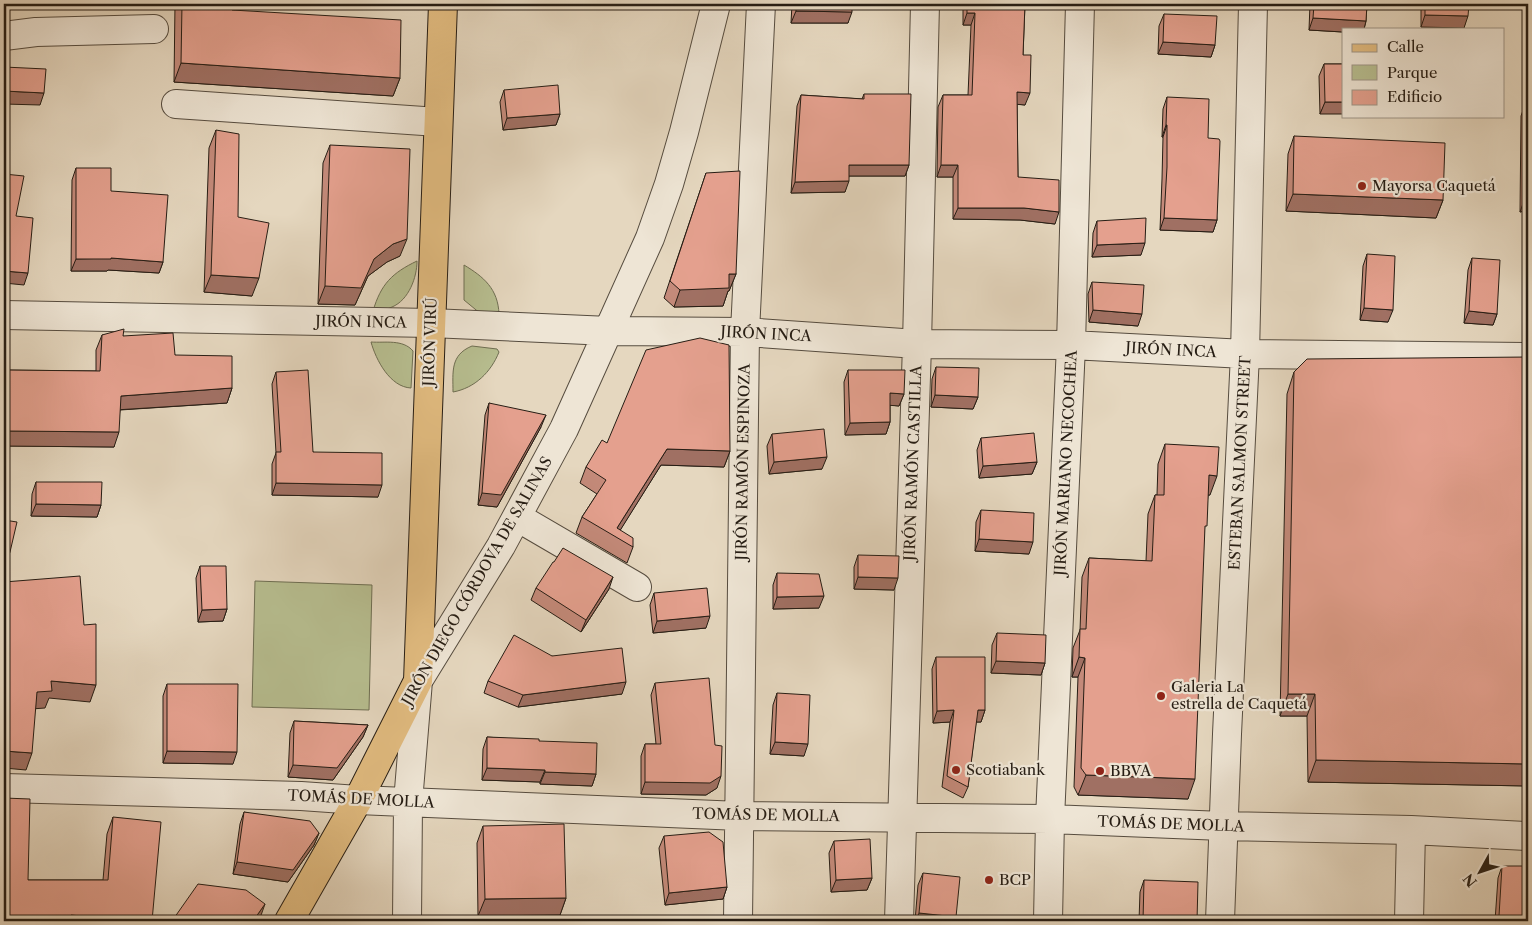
<svg xmlns="http://www.w3.org/2000/svg" width="1532" height="925" viewBox="0 0 1532 925" font-family="'Libre Caslon Text',serif">
<style>
.green{fill:#b7be90;stroke:#6e6e52}
.lines{fill:none;stroke-linecap:round;stroke-linejoin:round}
.minor-casing{stroke:#564c3f;stroke-width:30}
.major-casing{stroke:#261d14;stroke-width:30}
.minor{stroke:#eee5d5;stroke-width:28}
.major{stroke:#e2bc80;stroke-width:28}
.wall{fill:#c48a7a;stroke:#261d14}
.shaded-wall{fill:#a07063;stroke:#261d14}
.building{fill:#e4a08e;stroke:#261d14}
.poi-dot{fill:#8f2418;stroke:#eee5d5;stroke-width:2}
.labels{text-anchor:middle;stroke-width:4.5;stroke-linejoin:round;paint-order:stroke}
.poi-label{font-size:15px;fill:#261d14;stroke:#eee5d5;text-anchor:start}
.street-label{font-size:15px;fill:#261d14;stroke:#eee5d5}
</style>
<rect width="100%" height="100%" fill="#e5d7bf"/>
<filter id="stains"><feTurbulence type="fractalNoise" baseFrequency=".004" numOctaves="4"/><feColorMatrix values="0 0 0 0 .2 0 0 0 0 .09 0 0 0 0 .02 0 0 0 .5 -.17"/></filter>
<radialGradient id="worn" r=".72"><stop offset=".6" stop-color="#630" stop-opacity="0"/><stop offset="1" stop-color="#630" stop-opacity=".3"/></radialGradient>
<path class="green" d="M417,261C417,277 409,300 392,307C387,310 379,310 373,311C381,284 392,273 417,261Z
M464,265C484,277 498,289 499,314H481L464,300Z
M371,342C385,343 403,339 413,351L411,388C390,387 376,360 371,342Z
M472,346L497,349L499,352C491,372 475,388 453,392C453,372 450,355 472,346Z
M255,581L372,585L369,710L252,707Z"/>
<g class="lines">
<g class="minor-casing">
<path id="minor" d="M4,36L36,32L154,29
M176,104L438,122
M4,315L431,323L609,331L745,332L917,344L1071,345L1245,354L1528,357
M517,517L637,587
M4,788L301,796L358,800L740,816L1050,819L1223,826L1411,830L1528,836
M407,921L408,802L418,681L501,546L564,429L650,238L669,184L684,132L716,4
M738,921L745,332L761,4
M899,921L917,344L925,4
M1048,921L1050,819L1071,345L1080,4
M1220,921L1227,734L1245,354L1253,4
M1409,921L1411,830"/>
</g>
<g class="major-casing">
<path id="major" d="M289,921L358,800L418,681L443,4"/>
</g>
<use href="#minor" class="minor"/>
<use href="#major" class="major"/>
</g>
<path class="wall" d="M166,4H232V10L400,78L393,96L174,82L175,4Z
M792,4H852L848,23H791Z
M963,4H1025L1023,55L1025,105L1017,104L1018,177L1055,224L1020,220L953,219V177H937L938,107L943,95H968L971,25H963Z
M1310,4H1367L1366,21L1364,29H1343V32L1309,30Z
M1421,4H1469L1464,28L1421,27Z
M1164,14L1215,45L1211,57L1158,54L1159,26Z
M1324,64H1343L1320,114L1319,76Z
M504,90L560,114L556,125L503,130L500,102Z
M864,94L909,165L905,176H849L845,192L791,193L797,106L801,95L862,99Z
M1167,97L1208,138L1217,220L1213,232L1160,230L1162,179L1163,137H1162L1163,109Z
M1527,99L1528,210L1520,212L1521,116Z
M216,130L252,296L204,292L209,148Z
M1294,136L1443,200L1436,218L1286,211L1288,154Z
M330,145L400,256L387,262L368,276L355,305L318,304L323,163Z
M76,168L111,191L163,262L159,273L108,270L107,271H71L72,180Z
M706,173L736,274L729,291H728L723,306L674,307L664,298Z
M1097,221L1141,255L1092,257L1093,233Z
M1367,254L1388,322L1360,320L1363,266Z
M1472,258L1497,314L1493,325L1464,323L1468,270Z
M1092,282L1138,326L1089,322L1088,294Z
M102,335L123,336L175,355L232,388L227,403L120,410L114,447L9,446V472L4,486V370L96,371V350Z
M1528,357V786L1308,782L1307,716H1280L1287,394L1294,372Z
M936,367L978,397L973,409L931,407L932,379Z
M848,370L904,394L899,406L890,405V422L886,434L845,435L844,382Z
M276,372L313,452L378,497L272,495V464L276,453L272,384Z
M489,403L541,427L497,507L478,505L485,415Z
M772,434L822,469L769,474L767,446Z
M981,438L1037,462L1032,474L979,478L977,450Z
M607,443L730,451L724,467L661,465L620,530L633,547L627,563L576,533L582,517L597,494L580,483L586,467Z
M1165,444L1210,495H1208L1204,534L1188,799L1078,795L1074,787L1078,677H1072L1073,648L1080,630L1082,577L1089,558L1146,561L1148,514L1155,495H1157L1158,464Z
M36,482L101,505L97,517L31,516L32,494Z
M981,510L1029,554L975,551L976,522Z
M858,555L894,590L854,589V567Z
M200,566L227,609L223,621L198,622L196,578Z
M777,573L819,608L773,609V585Z
M536,588L609,589L581,632L531,600Z
M654,593L706,628L653,633L650,605Z
M997,633L1045,663L1041,675L991,673L992,645Z
M552,656L622,694L518,707L484,693L488,681Z
M936,657L985,710L981,722H976L968,787L963,798L942,787L950,722L933,723L932,669Z
M655,683L717,788L706,795L641,794V756L645,744H656L651,695Z
M167,684L233,764L163,763V696Z
M777,693L804,756L770,754L773,705Z
M294,721L368,725L363,737L333,780L288,777L290,733Z
M487,737L539,741L596,774L592,786L540,784V782L482,780L483,749Z
M244,812L319,833L314,845L288,882L233,874L240,824Z
M113,817L152,921L28,880H103L107,834Z
M483,826L566,898L560,915L478,916L477,843Z
M664,836L727,887L723,899L665,905L659,848Z
M834,841L872,878L867,890L831,892L829,853Z
M1502,866L1528,921H1495L1498,878Z
M923,873L954,921H915L918,885Z
M1144,880L1197,921H1139L1140,892Z"/>
<path class="shaded-wall" d="M796,11L852,12L848,23H791Z
M967,13H975L971,25H963Z
M1425,15L1468,16L1464,28L1421,27Z
M1313,18L1366,21L1364,29H1343V32L1309,30Z
M1163,42L1215,45L1211,57L1158,54Z
M181,63L400,78L393,96L174,82Z
M4,91L44,93L40,105L4,104Z
M1017,92L1030,93L1025,105L1013,104Z
M1325,102H1343V114H1320Z
M560,114L556,125L503,130L507,118Z
M1166,125H1167L1163,137H1162Z
M849,165H909L905,176H845Z
M941,165H958L953,177H937Z
M849,181L845,192L791,193L795,182Z
M1293,194L1443,200L1436,218L1286,211Z
M1528,194V210L1520,212L1526,195Z
M958,208H1024L1059,212L1055,224L1020,220L953,219Z
M1164,218L1217,220L1213,232L1160,230Z
M407,239L400,256L387,262L368,276L355,305L318,304L325,286L374,259L393,244Z
M1145,243L1141,255L1092,257L1097,245Z
M111,258L163,262L159,273L108,270L107,271H71L76,259Z
M4,271L28,273L24,285L4,283Z
M729,274H736L729,291H728L723,306L674,307L680,290Z
M211,275L259,278L252,296L204,292Z
M1364,308L1393,310L1388,322L1360,320Z
M1093,310L1142,314L1138,326L1089,322Z
M1469,311L1497,314L1493,325L1464,323Z
M232,388L227,403L115,410L121,396Z
M890,393L904,394L899,406L886,405Z
M935,395L978,397L973,409L931,407Z
M546,415L541,427L497,507L478,505L482,493Z
M890,422L886,434L845,435L850,423Z
M9,431L119,432L114,447L4,446Z
M667,449L730,451L724,467L661,465L616,537L617,528Z
M827,457L822,469L769,474L774,462Z
M1037,462L1032,474L979,478L983,466Z
M4,472H9L4,486Z
M1209,475L1217,476L1210,495H1202Z
M276,483L382,485L378,497L272,495Z
M36,504L101,505L97,517L31,516Z
M979,539L1033,542L1029,554L975,551Z
M4,552H10L6,564H4Z
M613,577L609,589L581,632L586,620Z
M858,577L898,578L894,590L854,589Z
M824,596L819,608L773,609L777,597Z
M227,609L223,621L198,622L202,610Z
M710,616L706,628L653,633L657,621Z
M1079,657L1085,658L1078,677H1072Z
M996,661L1045,663L1041,675L991,673Z
M51,681L96,685L90,702L49,698L45,708L31,709L37,692Z
M626,682L622,694L518,707L523,695Z
M1288,694H1315L1307,716H1280Z
M954,710L950,722L933,723L937,711Z
M978,710H985L981,722H974Z
M368,725L363,737L333,780L288,777L293,765Z
M775,742L808,744L804,756L770,754Z
M4,751L32,753L26,770L4,768Z
M167,751L237,752L233,764L163,763Z
M1316,760L1528,764V786L1308,782Z
M487,768L545,770L540,782L482,780Z
M545,772L596,774L592,786L540,784Z
M1086,775L1195,779L1188,799L1078,795Z
M721,776L717,788L706,795L641,794L645,782Z
M319,833L314,845L288,882L233,874L237,862Z
M872,878L867,890L831,892L836,880Z
M727,887L723,899L665,905L669,893Z
M566,898L560,915L478,916L485,899Z
M265,904L259,921H253Z
M919,913L956,917L954,921H916Z
M71,915L132,921H69Z
M1499,916L1528,919V921H1497Z"/>
<path class="building" d="M182,4H232V10L401,20L400,78L181,63Z
M796,4H852V12L796,11Z
M967,4H1025L1023,55H1031L1030,93L1017,92L1018,177L1059,180V212L1024,208H958V165H941L943,95H972L975,13H967Z
M1314,4H1367L1366,21L1313,18Z
M1425,4H1469L1468,16L1425,15Z
M1164,14L1217,16L1215,45L1163,42Z
M1324,64H1343V102H1325Z
M4,67L46,69L44,93L4,91Z
M558,85L560,114L507,118L504,90Z
M864,94H911L909,165H849V181L795,182L801,95L864,99Z
M1167,97L1209,99L1208,138L1219,139L1220,141L1217,220L1164,218L1167,167V125H1166Z
M1527,99H1528V194L1526,195Z
M216,130L239,134L238,217L269,223L259,278L211,275Z
M1294,136L1445,143L1443,200L1293,194Z
M330,145L410,149L407,239L393,244L374,259L361,288L325,286Z
M76,168H111V191L168,195L163,262L111,258V259H76Z
M740,171L736,274H729V288L680,290L670,281L706,173Z
M4,174L24,176L16,216L33,218L28,273L4,271Z
M1146,218L1145,243L1097,245V221Z
M1367,254L1395,256L1393,310L1364,308Z
M1472,258L1500,260L1497,314L1469,311Z
M1092,282L1144,285L1142,314L1093,310Z
M4,328L7,329L4,343Z
M124,329L123,336L173,333L175,355L232,356V388L121,396L119,432L9,431V472H4V370L100,371L102,335Z
M700,338L729,345L730,451L667,449L617,528L633,538V547L582,517L606,480L586,467L602,440L607,443L646,350Z
M1528,357V764L1316,760L1315,694H1288L1294,372L1307,359Z
M936,367L979,368L978,397L935,395Z
M308,370L313,452L382,453V485L276,483V452H281L276,372Z
M848,370H905L904,394L890,393V422L850,423Z
M489,403L546,415L501,495L482,493Z
M824,429L827,457L774,462L772,434Z
M1034,433L1037,462L983,466L981,438Z
M1165,444L1219,447L1217,476L1209,475L1207,526H1205L1195,779L1086,775L1081,768L1085,658L1079,657L1080,629H1086L1089,558L1152,561L1155,495H1164Z
M36,482H102L101,505L36,504Z
M981,510L1034,513L1033,542L979,539Z
M4,520L17,522L10,552H4Z
M563,548L613,577L586,620L536,588L553,562H554Z
M858,555L899,556L898,578L858,577Z
M200,566H226L227,609L202,610Z
M777,573L819,574L824,596L777,597Z
M80,576L84,625L96,624V685L51,681L52,691L37,692L32,753L4,751V582Z
M707,588L710,616L657,621L654,593Z
M997,633L1046,635L1045,663L996,661Z
M514,635L552,656L622,648L626,682L523,695L488,681Z
M936,657H985V710H978L968,787L947,776L954,710L937,711Z
M709,678L715,745L722,746L721,776L710,783L645,782V744H661L655,683Z
M167,684H238L237,752L167,751Z
M777,693L810,695L808,744L775,742Z
M294,721L368,725L337,768L293,765Z
M487,737L539,739V741L597,743L596,774L545,772V770L487,768Z
M4,798L30,799L28,880H108L113,817L161,822L152,921H132L71,915V921H4Z
M244,812L310,821L319,833L293,870L237,862Z
M564,824L566,898L485,899L483,826Z
M709,832L723,842L727,887L669,893L664,836Z
M870,839L872,878L836,880L834,841Z
M1502,866H1528V919L1499,916Z
M923,873L960,877L956,917L919,913Z
M1144,880L1198,882L1197,921H1143Z
M198,884L246,890L265,904L253,921H172Z
M1449,920L1476,921H1449Z"/>
<g class="poi-dot">
<circle cx="1362" cy="186" r="5"/>
<circle cx="1161" cy="696" r="5"/>
<circle cx="956" cy="770" r="5"/>
<circle cx="1100" cy="771" r="5"/>
<circle cx="989" cy="880" r="5"/>
</g>
<g class="labels">
<g class="poi-label">
<text x="1372" y="191">Mayorsa Caquetá</text>
<text x="1171" y="692">Galeria La<tspan x="1171" dy="17">estrella de Caquetá</tspan></text>
<text x="966" y="775">Scotiabank</text>
<text x="1110" y="776">BBVA</text>
<text x="999" y="885">BCP</text>
</g>
<g class="street-label">
<text transform="translate(361 322) rotate(1)" y="5">JIRÓN INCA</text>
<text transform="translate(766 334) rotate(3)" y="5">JIRÓN INCA</text>
<text transform="translate(430 342) rotate(-88)" y="5">JIRÓN VIRÚ</text>
<text transform="translate(1171 350) rotate(3)" y="5">JIRÓN INCA</text>
<text transform="translate(743 462) rotate(-89)" y="5">JIRÓN RAMÓN ESPINOZA</text>
<text transform="translate(913 463) rotate(-88)" y="5">JIRÓN RAMÓN CASTILLA</text>
<text transform="translate(1066 463) rotate(-87)" y="5">JIRÓN MARIANO NECOCHEA</text>
<text transform="translate(1240 463) rotate(-87)" y="5">ESTEBAN SALMON STREET</text>
<text transform="translate(477 581) rotate(-60)" y="5">JIRÓN DIEGO CÓRDOVA DE SALINAS</text>
<text transform="translate(361 799) rotate(3)" y="5">TOMÁS DE MOLLA</text>
<text transform="translate(766 815) rotate(1)" y="5">TOMÁS DE MOLLA</text>
<text transform="translate(1171 824) rotate(2)" y="5">TOMÁS DE MOLLA</text>
</g>
</g>
<rect width="1532" height="925" fill="none" stroke="#e5d7bf" stroke-width="20"/>
<rect x="5" y="5" width="1522" height="915" fill="none" stroke="#261d14" stroke-width="2.5"/>
<rect x="10" y="10" width="1512" height="905" fill="none" stroke="#261d14"/>
<rect x="1342" y="28" width="162" height="90" fill="#eee5d5" stroke="#9e9588"/>
<rect x="1352" y="44" width="25" height="8" fill="#e2bc80" stroke="#9e9588"/>
<text x="1387" y="52" font-size="15" fill="#261d14">Calle</text>
<rect x="1352" y="65" width="25" height="15" fill="#b7be90" stroke="#9e9588"/>
<text x="1387" y="78" font-size="15" fill="#261d14">Parque</text>
<rect x="1352" y="90" width="25" height="15" fill="#e4a08e" stroke="#9e9588"/>
<text x="1387" y="102" font-size="15" fill="#261d14">Edificio</text>
<g transform="translate(1480 872) rotate(230)" stroke="#eee5d5" stroke-width="4" paint-order="stroke">
<path d="M0-4L9 19L0 12L-9 19Z" fill="#261d14"/>
<text y="-8" font-size="14" font-weight="bold" text-anchor="middle" fill="#261d14">N</text>
</g>
<rect width="100%" height="100%" filter="url(#stains)"/>
<rect width="100%" height="100%" fill="url(#worn)"/>
</svg>
